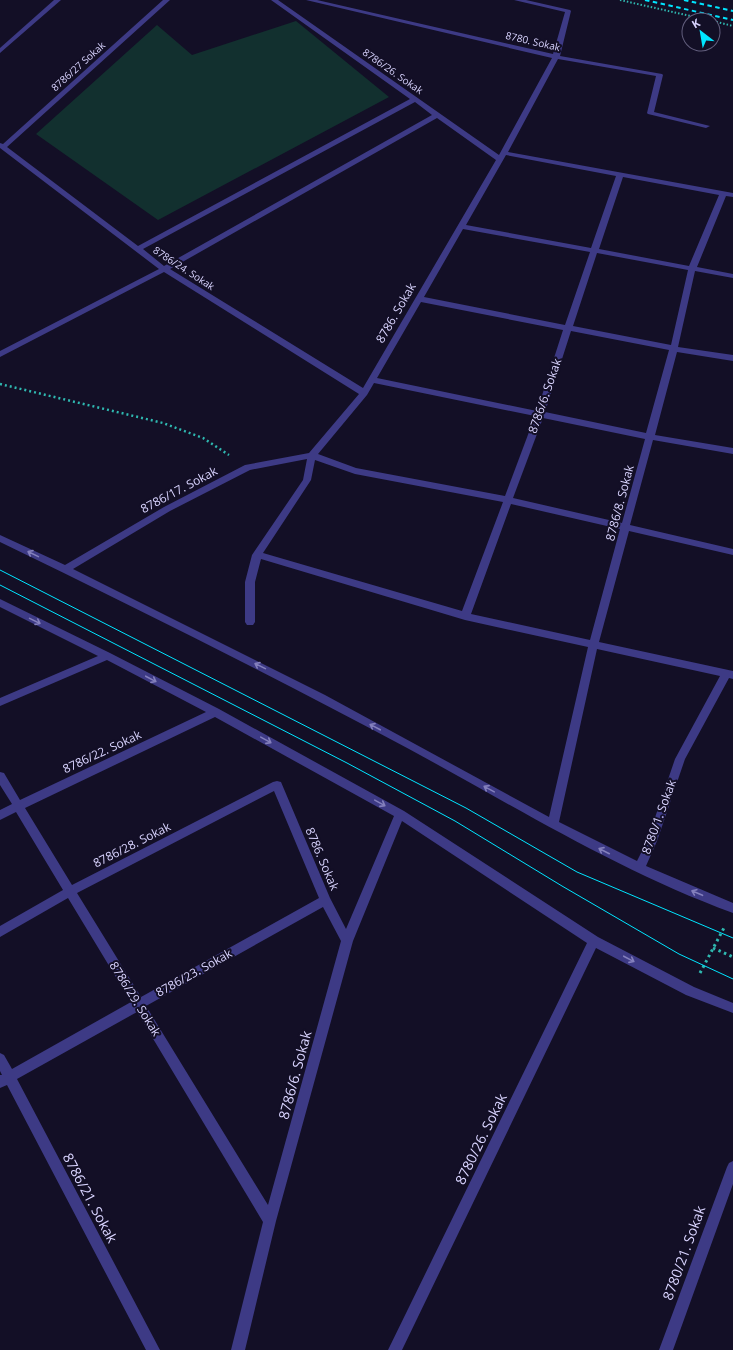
<svg xmlns="http://www.w3.org/2000/svg" width="733" height="1350" viewBox="0 0 733 1350" font-family="'Open Sans',sans-serif">
<style>
.green{fill:#12302f}
.lines{fill:none;stroke-linecap:round;stroke-linejoin:round}
.path-far2{stroke:#2fb8b0;stroke-width:2;stroke-dasharray:1.5 2;stroke-linecap:butt}
.path-far1{stroke:#2fb8b0;stroke-width:2.5;stroke-dasharray:2 3;stroke-linecap:butt}
.path{stroke:#2fb8b0;stroke-width:3;stroke-dasharray:2.5 3.5;stroke-linecap:butt}
.minor{fill:#3d3a85;fill-rule:evenodd}
.tram{stroke:#00e5ff;stroke-width:1}
.rail{stroke:#00e5ff;stroke-width:2;stroke-dasharray:4.5 3.5;stroke-linecap:butt}
.oneway{stroke:#837fbc}
.labels{text-anchor:middle;stroke-width:4;stroke-linejoin:round;paint-order:stroke}
.far-street-label{font-size:10px;fill:#d9d4ff;stroke:#130f26}
.street-label{font-size:12px;fill:#d9d4ff;stroke:#130f26}
.near-street-label{font-size:14px;fill:#d9d4ff;stroke:#130f26}
</style>
<rect width="100%" height="100%" fill="#130f26"/>
<path class="green" d="M296,21L389,97L158,220L36,134L157,25L192,55Z"/>
<g class="lines">
<path class="path-far2" d="M620,0L708,20
M713,21L733,26"/>
<path class="path-far1" d="M0,384L163,423L203,438L229,455"/>
<path class="path" d="M713,948L733,957
M700,973L725,926"/>
<path class="minor" d="M54,0H61L0,53V48Z
M163,0H170L7,147L138,246L410,99L271,0H278L499,155L552,58L306,0H317L553,54L565,12L514,0H526L570,10L571,11L560,56L662,74L663,75L654,112L710,126L706,128L648,114L647,113L656,76L558,59L508,152L733,193V197L726,196L697,267L733,274V278L695,271L678,347L733,355V361L677,352L655,435L733,448V454L653,440L630,525L733,549V555L629,531L599,642L733,671V679L729,678L685,759L657,841L646,866L733,903V913C618,871 516,807 409,749C275,677 138,609 0,542V535L65,565L164,507L245,465L309,453L359,394L164,272L0,357V351L159,269L0,148V143L3,144ZM415,102L432,115L164,266L143,249ZM437,118L496,160L363,388L170,269ZM506,155L616,176L591,248L466,225ZM623,177L719,195L689,266L599,249ZM463,229L590,252L565,325L424,297ZM597,253L688,270L671,345L573,326ZM421,302L563,330L537,411L377,378ZM571,331L669,350L646,433L545,412ZM374,383L535,416L505,496L356,468L318,454L367,395ZM543,418L645,439L622,523L513,498ZM307,459L303,480L252,555L245,582V622L247,625H253L255,622V582L261,559L465,620L588,647L549,817L325,695L73,569L170,511L250,470ZM315,460L355,474L503,502L462,611L263,553L311,480ZM511,504L620,529L590,640L471,614ZM597,649L720,676L675,759L647,841L637,861L559,822Z
M0,599L110,653L219,709L404,811L598,937L694,987L733,1003V1013L686,995L596,948L402,1350H388L587,943L402,821L353,941L276,1221L245,1350H231L263,1222L137,1012L17,1079L160,1350H146L7,1085L0,1088V1075H2L0,1071V1053L4,1055L12,1069L131,1002L68,898L0,937V926L63,890L16,812L0,820V810L12,804L0,785V772L4,773L20,800L206,712L107,660L0,706V698L98,656L0,607ZM215,717L394,816L346,929L330,898L281,782L277,781L273,782L72,885L25,808ZM274,791L319,898L141,997L77,893ZM323,907L341,941L268,1205L146,1006Z
M733,1161V1184L673,1350H659L727,1167L729,1163Z"/>
<path class="tram" d="M0,570L466,808L577,872L733,938
M0,585L347,763L455,821L562,886L679,954L733,979"/>
<path class="rail" d="M645,0L733,20
M684,0L733,11"/>
</g>
<defs><path id="oneway-shaft" d="M-6 0H5M1.5-3L5.5 0L1.5 3" fill="none" stroke-width="1.6" stroke-linecap="round" stroke-linejoin="round"/></defs>
<g class="oneway">
<use href="#oneway-shaft" transform="translate(33 554) rotate(-154)"/>
<use href="#oneway-shaft" transform="translate(35 621) rotate(26)"/>
<use href="#oneway-shaft" transform="translate(260 666) rotate(-154)"/>
<use href="#oneway-shaft" transform="translate(151 679) rotate(28)"/>
<use href="#oneway-shaft" transform="translate(375 727) rotate(-152)"/>
<use href="#oneway-shaft" transform="translate(266 740) rotate(29)"/>
<use href="#oneway-shaft" transform="translate(489 789) rotate(-151)"/>
<use href="#oneway-shaft" transform="translate(380 803) rotate(29)"/>
<use href="#oneway-shaft" transform="translate(604 851) rotate(-153)"/>
<use href="#oneway-shaft" transform="translate(697 893) rotate(-157)"/>
<use href="#oneway-shaft" transform="translate(629 959) rotate(28)"/>
</g>
<g class="labels">
<g class="far-street-label">
<text transform="translate(533 41) rotate(13)" y="4">8780. Sokak</text>
<text transform="translate(78 66) rotate(-42)" y="4">8786/27 Sokak</text>
<text transform="translate(393 71) rotate(35)" y="4">8786/26. Sokak</text>
<text transform="translate(184 268) rotate(33)" y="4">8786/24. Sokak</text>
</g>
<g class="street-label">
<text transform="translate(396 313) rotate(-60)" y="4">8786. Sokak</text>
<text transform="translate(545 396) rotate(-71)" y="4">8786/6. Sokak</text>
<text transform="translate(179 490) rotate(-28)" y="4">8786/17. Sokak</text>
<text transform="translate(620 503) rotate(-75)" y="4">8786/8. Sokak</text>
<text transform="translate(102 752) rotate(-25)" y="4">8786/22. Sokak</text>
<text transform="translate(659 817) rotate(-70)" y="4">8780/1. Sokak</text>
<text transform="translate(132 845) rotate(-27)" y="4">8786/28. Sokak</text>
<text transform="translate(322 859) rotate(67)" y="4">8786. Sokak</text>
<text transform="translate(194 973) rotate(-29)" y="4">8786/23. Sokak</text>
<text transform="translate(135 999) rotate(58)" y="4">8786/29. Sokak</text>
</g>
<g class="near-street-label">
<text transform="translate(295 1075) rotate(-75)" y="5">8786/6. Sokak</text>
<text transform="translate(481 1139) rotate(-64)" y="5">8780/26. Sokak</text>
<text transform="translate(90 1198) rotate(62)" y="5">8786/21. Sokak</text>
<text transform="translate(684 1253) rotate(-70)" y="5">8780/21. Sokak</text>
</g>
</g>
<g transform="translate(701 32) rotate(329)"><circle r="19" fill="#130f26" stroke="#625e7d"/>
<path d="M0-3L7 15L0 10L-7 15Z" fill="#00e5ff"/>
<text y="-6" font-size="11" font-weight="bold" text-anchor="middle" fill="#d9d4ff">K</text>
</g>
</svg>
